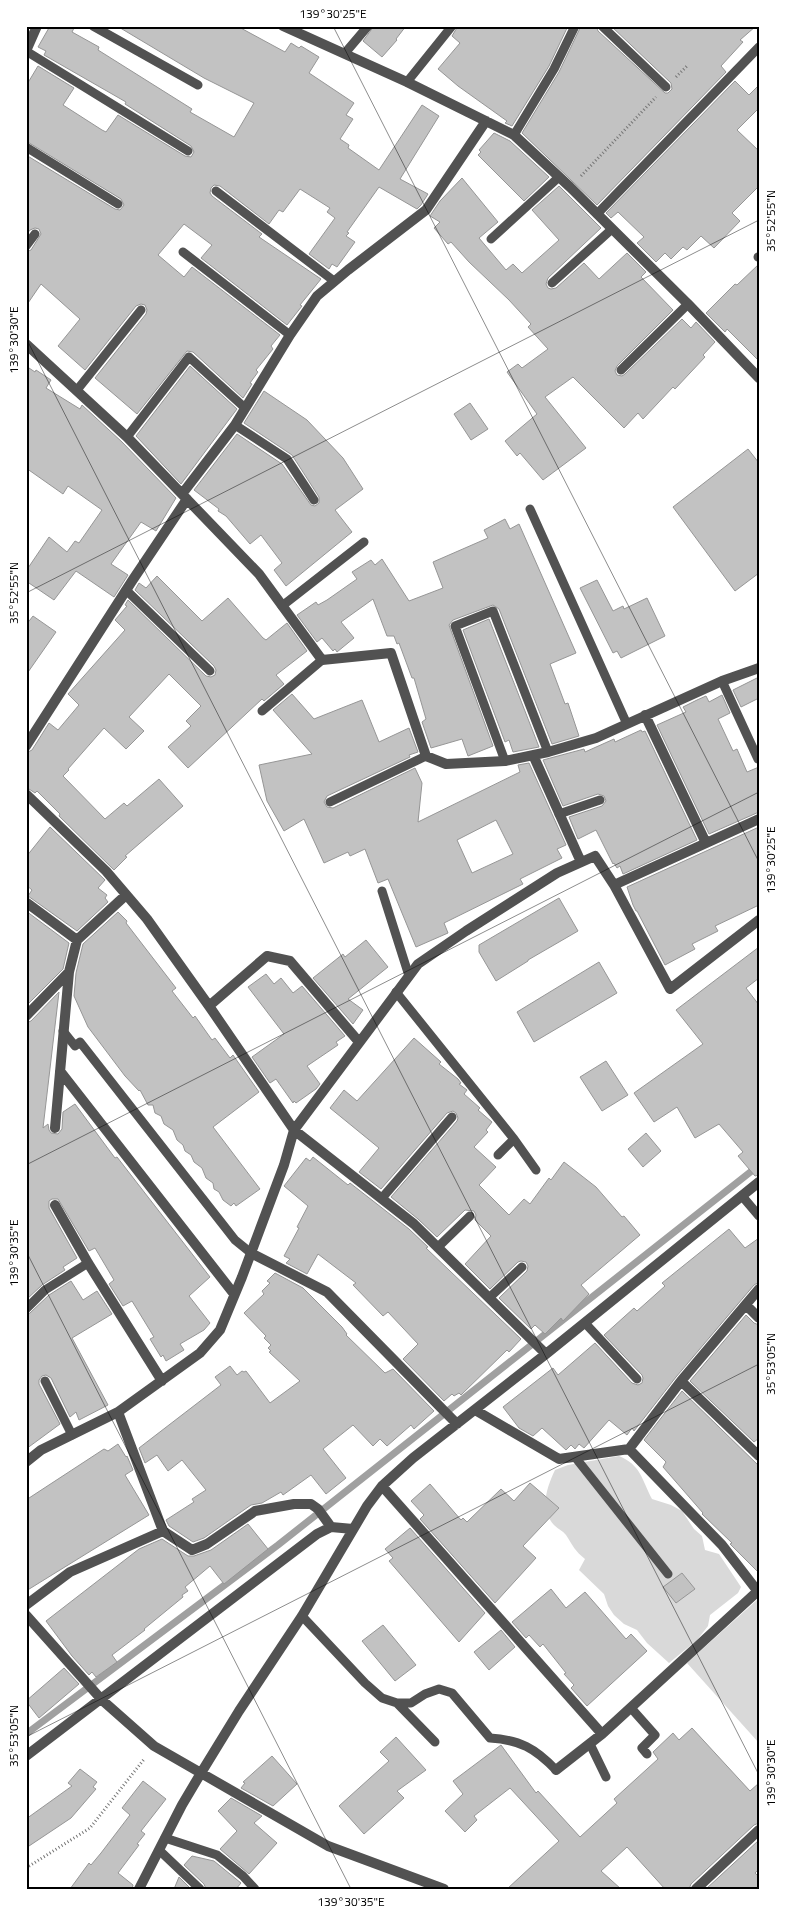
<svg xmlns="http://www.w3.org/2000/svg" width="785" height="1915" viewBox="0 0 785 1915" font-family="'Titillium Web',sans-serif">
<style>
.green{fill:#d9d9d9}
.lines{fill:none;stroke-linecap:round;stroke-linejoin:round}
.stream{stroke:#a0a0a0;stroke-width:7}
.building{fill:#c2c2c2;stroke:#969696;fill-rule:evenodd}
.path{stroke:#747474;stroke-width:3;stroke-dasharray:1 2.5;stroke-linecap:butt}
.lane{stroke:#525252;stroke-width:9}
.street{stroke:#525252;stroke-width:10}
.ticks{fill:none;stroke:#000;stroke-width:1;stroke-opacity:0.45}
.neatline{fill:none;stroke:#000;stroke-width:2}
.ticks-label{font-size:12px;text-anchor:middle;fill:#000}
</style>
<rect width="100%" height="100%" fill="#fff"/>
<path class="green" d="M619,1456C641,1465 642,1480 652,1499L671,1505L682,1511L694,1529L702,1536L705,1550L719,1554L741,1587L738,1593L710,1615L708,1626L697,1640L669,1663L647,1643L637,1630L624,1624L614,1615L608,1606L604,1594L579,1570L585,1559C575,1551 573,1546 566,1535C563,1531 558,1529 554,1525C539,1509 547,1487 555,1470L568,1465Z
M757,1600L759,1603V1743L687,1663Z"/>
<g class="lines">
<path class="stream" d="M26,1734L278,1545L758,1166"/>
</g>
<path class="building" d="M50,26H75L72,32L99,47L98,50L192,109L190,112L234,137L254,103L204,78L117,26H237L285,52L291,43L299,48L301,46L319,57L309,73L354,103L346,115L353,119L340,139L349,145L348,148L379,170L422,105L439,116L400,179L428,194L421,205L417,209L379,187L347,232L349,233L346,236L355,242L337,267L332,264L329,269L309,254L335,218L327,212L330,208L300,189L283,212L279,210L269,224L220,186L214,185L211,188L210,193L212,196L262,234L259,237L321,279L300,305L302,306L287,325L201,258L212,245L184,224L158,255L184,277L192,267L280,335L271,346L273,349L256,370L258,372L250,383L252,384L243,398L193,352L187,351L137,414L95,378L146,314L147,310L145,305L141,304L136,306L85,370L58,346L80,319L41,284L26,306V252L31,250L41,234L39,229L35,228L30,230L26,235V155L115,209L120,210L124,205L121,199L26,141V86L38,66L74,88L63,105L102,130L106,132L118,115L185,156L191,157L194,152L191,146L125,104L126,102L44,55L46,51L38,47Z
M374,26H406L396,39L397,40L382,57L363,41Z
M458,26H568L549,66L512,126L505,123L507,121L458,86L438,69L460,43L452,36Z
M581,26H596L598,31L665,93H668L672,89L671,83L611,26H756L740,40L743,42L721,66L726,72L597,205L522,133L559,72Z
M735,81L749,95L759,85V108L737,130L759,151V186L732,213L740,221L714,248L701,236L687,250L683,247L671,259L665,253L656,262L637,243L644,237L618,212L611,218L606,213Z
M494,133L510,141L549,177L524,201L478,155L481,152L479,150Z
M462,178L498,222L479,238L506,270L513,264L522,273L559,240L532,210L559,186L601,228L548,278L546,284L548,288L551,289L556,288L584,263L599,279L627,253L646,272L641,277L673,310L617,366L615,371L617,375L622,376L625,374L682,319L691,328L696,322L715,342L703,355L705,357L675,389L673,387L643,419L638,413L624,428L573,377L545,397L586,448L543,480L520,453L517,456L505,441L537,414L507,372L518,364L522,368L548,349L528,327L531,324L509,300L469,262L451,242L448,244L434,228L440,222L430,216L440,201Z
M759,264V361L727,329L725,332L706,313L735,284L737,285Z
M26,366L35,372L36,370L51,380L46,388L80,409L82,405L122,442L176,498L156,531L141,522L111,564L128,575L114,597L76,571L54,600L26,581V571L49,537L67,552L75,541L79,543L102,510L68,486L63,494L26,468Z
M190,366L237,409L181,484L136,436Z
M264,391L307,420L343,458L363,489L335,510L352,532L286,586L274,570L282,563L261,535L250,544L226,516L218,511L219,509L194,490L237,434L282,464L311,505L315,506L319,503V497L292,455L244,423Z
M470,403L488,429L471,440L454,414Z
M748,449L759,463V573L735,591L673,507Z
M505,519L510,529L519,524L576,653L550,664L565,704L568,703L579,736L552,744L499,609L493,605L453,620L449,625L493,746L468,756L462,739L431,748L422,722L426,719L414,678H412L399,643L397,644L394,636H387L373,599L341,622L354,638L337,652L335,649L333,651L322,638L317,642L297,615L316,602L318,605L327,600L357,579L352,572L371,560L375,565L382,559L409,601L443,588L433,562L488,538L484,530Z
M157,576L202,621L228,598L263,638L266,640L287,623L307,651L276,675L284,684L264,701L262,699L188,768L168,747L191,726L186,721L201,706L169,674L129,717L144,731L126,749L104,728L68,769L69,770L63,776L105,819L124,803L127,806L159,779L183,806L125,856L127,857L114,870L59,816L60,814L37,791L35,793L26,787V753L32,750L49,723L58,730L79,705L68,694L125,630L115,620L127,606L125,605L128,600L206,676L211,677L215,675L216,670L214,666L135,590L139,583L146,588Z
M597,580L613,611L623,606L624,609L647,598L665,636L621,658L617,651L613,653L580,588Z
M33,616L56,632L26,675V625Z
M489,619L539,747L513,752L509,740L505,742L463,630Z
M759,677V698L741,707L733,690Z
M292,694L314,719L362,700L379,742L409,728L418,752L409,755L410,757L327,796L324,802L327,807L333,808L415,768L422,783L418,822L520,772L518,765L529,763L566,845L557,849L562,858L520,879L523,884L444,923L448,933L416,947L388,879L378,883L365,849L350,856L348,852L324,863L304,819L284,831L267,801L259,765L312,754L273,710ZM496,820L513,854L472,873L457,840Z
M722,695L730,713L718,719L733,751L737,749L747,772L759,767V812L709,834L657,725L686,712L683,707L697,700L706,696L709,702Z
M641,730L642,732L645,731L697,840L623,874L620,866L617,868L614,863L613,864L596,830L578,839L569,817L602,806L606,801L604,796L598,794L563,806L543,760L584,749L585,752L614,739L615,742Z
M50,827L105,880L98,888L107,895L105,898L108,902L77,931L28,896L32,890L26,885V857Z
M759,827V905L715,926L718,931L692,944L695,949L665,965L637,911H636L633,905L627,887Z
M559,898L578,931L528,960V961L496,981L479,952V945Z
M26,911L69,943L63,969L26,1006Z
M118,912L127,921L126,923L176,988L172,991L193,1018L195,1016L212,1040L215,1038L230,1058L233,1055L259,1092L213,1127L260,1189L236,1206L234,1203L231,1206L223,1200L219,1192L214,1189L213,1183L206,1178L202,1168L194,1162L191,1155L185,1151L183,1145L177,1140L173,1130L164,1124L161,1116L155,1113L153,1105H148L140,1090L139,1091L125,1076L88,1027L74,996L76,973L83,944Z
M366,940L388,967L348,999L363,1010L353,1024L313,978L343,954L345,957Z
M759,947V978L746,988L759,1005V1175L755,1176L738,1156L743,1152L719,1124L695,1138L677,1107L654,1122L634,1093L703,1044L676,1010Z
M599,962L617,993L534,1042L517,1012Z
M266,974L274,984L281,978L293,993L302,986L345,1036L336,1042L338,1045L307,1066L320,1084L316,1089L296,1103L294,1101L293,1103L276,1079L270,1083L252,1057L284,1034L248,987Z
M59,992L43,1128L48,1124L49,1130L51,1133L58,1134L62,1129L63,1112L75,1104L115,1158L117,1157L210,1277L189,1296L210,1323L204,1330L180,1344L184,1350L166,1361L163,1355L161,1357L150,1339L154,1337L132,1301L123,1306L109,1284L114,1280L95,1248L89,1251L58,1199H52L49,1201V1208L77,1258L63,1267L65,1270L42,1285L26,1300V1023L31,1021Z
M414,1038L441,1062L439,1064L458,1079L461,1083L459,1084L467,1090L464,1094L480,1108L478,1110L492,1122L486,1130L488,1132L474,1147L496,1167L479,1185L509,1215L524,1199L530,1204L549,1178L551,1180L564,1162L596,1187L622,1217L624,1216L640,1235L581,1285L589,1294L563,1321L561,1318L545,1334L535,1325L531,1329L499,1298L527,1271L528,1266L526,1262L521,1261L518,1262L490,1289L465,1264L491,1236L475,1220L476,1215L474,1211L465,1210L437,1237L418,1219L391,1197L457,1121L458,1118L456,1113L453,1111L447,1113L381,1189L359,1172L379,1148L330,1108L344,1090L357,1101Z
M606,1061L628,1095L602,1111L580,1077Z
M646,1133L661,1151L643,1167L628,1149Z
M313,1157L348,1185L350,1183L409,1229L428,1247L426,1248L521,1339L509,1352L507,1350L461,1395L459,1393L454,1396L452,1394L444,1401L403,1359L418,1344L388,1312L383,1316L353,1285L356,1283L318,1254L307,1274L286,1263L290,1259L284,1256L299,1228L297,1227L308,1206L284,1186L306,1158L310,1161Z
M729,1229L745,1248L759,1238V1282L754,1285L676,1377L634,1431L632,1428L627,1435L609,1420L584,1448L579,1444L575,1449L571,1445L566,1450L542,1428L533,1436L519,1428L503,1407L553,1368L558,1375L595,1343L632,1383L638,1385L642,1383L643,1378L642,1375L604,1335L634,1308L637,1311L665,1286L662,1283Z
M275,1273L303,1288L342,1327L347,1334L346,1335L385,1373L393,1369L434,1411L414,1429L411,1425L387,1446L380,1439L373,1446L353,1425L323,1449L346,1478L326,1494L311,1475L283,1495L281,1492L262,1503L251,1505L204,1538L193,1542L169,1526L166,1520L194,1502L192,1499L206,1490L182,1460L168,1471L157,1455L145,1463L139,1448L221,1385L215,1377L230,1366L237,1375L242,1371L244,1372L246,1371L270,1403L300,1381L269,1352L271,1351L268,1348L271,1345L264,1338L266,1336L244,1313L264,1294L262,1291L270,1283L267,1281Z
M71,1281L83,1300L97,1291L112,1314L72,1338L108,1405L79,1420L76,1412L70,1417L51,1378L46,1375L42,1376L39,1380V1384L60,1424L26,1449V1315L30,1313L49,1295Z
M746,1315L754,1323L759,1325V1438L754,1442L690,1381Z
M682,1391L759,1466V1573L730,1544L732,1543L702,1514L703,1513L663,1467L666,1462L644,1440Z
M118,1444L126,1457L127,1456L133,1470L125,1475L149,1515L26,1591V1500L104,1449L108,1451Z
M530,1483L559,1508L523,1546L536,1558L495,1603L420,1519L424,1515L411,1501L430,1484L461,1520L463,1518L467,1522L501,1489L514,1501Z
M248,1524L268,1549L224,1584L210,1566L185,1587L188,1591L182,1595L183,1597L144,1629L145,1630L112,1655L117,1662L96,1677L92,1672L89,1675L72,1656L46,1621L139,1549L162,1539L188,1556H194L211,1550Z
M410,1528L485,1613L459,1642L389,1561L393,1558L385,1549Z
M682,1573L695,1589L676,1603L663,1587Z
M551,1589L566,1608L585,1592L626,1639L631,1634L647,1651L587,1706L571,1688L574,1685L564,1674L566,1673L543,1644L540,1647L529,1635L526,1638L512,1622Z
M383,1625L416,1665L395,1681L362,1641Z
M501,1630L515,1647L489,1670L474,1652Z
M64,1668L79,1684L39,1718L26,1701Z
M692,1728L750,1791L759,1783V1823L754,1825L691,1884L689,1889H665L627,1847L601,1871L621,1889H507L559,1841L510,1788L474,1816L477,1820L465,1832L445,1811L463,1794L453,1781L501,1745L536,1793L538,1791L580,1837L617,1803L614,1799L658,1759L653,1752L673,1733L679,1740Z
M396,1737L426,1770L397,1791L404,1798L364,1834L339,1806L389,1761L380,1752Z
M272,1756L297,1784L273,1806L241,1788L245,1783L243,1782Z
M80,1769L97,1782L93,1787L96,1789L71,1818L26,1848V1819L72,1786L68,1783Z
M143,1781L166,1799L141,1831L145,1834L137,1844L139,1845L118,1873L133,1885L132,1889H70L89,1863L91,1865L101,1853L130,1815L122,1808Z
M231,1798L262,1816L254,1823L277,1843L249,1874L220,1849L237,1831L218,1811Z
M759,1840V1869L755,1873L759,1877V1889H706Z
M192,1856L214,1861L241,1883L236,1889H206L204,1884L184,1865Z
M179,1877L191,1889H174Z"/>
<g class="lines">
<path class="path" d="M676,77L688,65
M581,176L656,97
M26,1868L90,1828L145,1758"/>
<path class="lane" d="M93,26L198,85
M602,26L666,87
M26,51L188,151
M345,53L368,26
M407,82L452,26
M514,135L554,69L575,26
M26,147L118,204
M216,191L334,281
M597,214L759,47
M491,239L559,177
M26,246L35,234
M183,252L290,335
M758,257H759
M552,283L612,229
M621,370L688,304
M77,390L141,310
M235,425L287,459L314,500
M127,437L189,357L244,407
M530,509L626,722
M126,590L210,671
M282,606L364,542
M722,681L758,759
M262,711L322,660
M505,761L455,626L493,611L548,752
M330,802L426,756
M559,814L600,800
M382,891L409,976
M396,992L514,1139L536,1170
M63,1031L75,1046L80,1042L235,1240L251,1253
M498,1155L514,1139
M742,1196L759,1216
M382,1198L452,1117
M438,1247L470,1216
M489,1298L522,1267
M26,1309L45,1290L88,1263
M585,1323L637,1379
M45,1381L72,1435
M575,1457L668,1574
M302,1616L365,1683L382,1698L397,1703H411L425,1694L439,1689L452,1693L490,1738C520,1740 535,1748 556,1770
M397,1703L435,1742
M631,1708L655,1735L642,1748L647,1754
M590,1744L606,1777
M165,1838L217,1855L243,1876L255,1889
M159,1850L200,1889"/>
<path class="street" d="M283,26L407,82L514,135L570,187L688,304L759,378
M26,51L37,26
M26,344L127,437L259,574L322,660L391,653L426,756L446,764L505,761L548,752L596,738L722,681L759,668
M182,494L235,425L290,335L317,296L348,270L426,210L486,121
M645,715L706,843
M26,746L132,581L187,499
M533,755L581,862
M26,794L106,871L147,919L209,1006L294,1130L414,1224L546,1354
M614,885L759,819
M27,903L77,940
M209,1006L267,956L290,961L359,1042
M26,1016L69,972
M60,1071L234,1294
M55,1128L69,972L77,940L126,895
M55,1205L88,1263L162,1381
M251,1253L327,1292L457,1424
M746,1305L759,1318
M681,1381L759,1456
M475,1410L559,1459L629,1449L722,1545L759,1593
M118,1412L163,1531L192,1550L207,1544L255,1511L294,1504H311L318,1509L331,1527
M629,1449L681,1381L759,1289
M26,1462L41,1450L118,1412L200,1353L220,1330L242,1277L284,1165L294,1130L418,964L466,931L557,873L595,856L614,885L670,989L759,920
M382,1486L602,1734
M26,1605L70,1572L163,1531
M26,1615L102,1700L154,1746L328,1846L444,1889
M26,1756L317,1534L331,1527L353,1529
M556,1770L602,1734L759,1590
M139,1889L182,1805L201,1773L239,1711L302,1616L367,1506L382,1486L413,1458L546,1354L759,1182
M696,1889L759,1830"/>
</g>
<path class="ticks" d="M333,26L759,862M26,338L759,1775M26,593L759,220M26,1165L759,792M26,1251L351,1889M26,1737L759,1364"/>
<rect width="785" height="1915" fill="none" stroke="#ffffff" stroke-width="55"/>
<rect x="28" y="28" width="730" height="1860" class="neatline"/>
<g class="ticks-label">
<text x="333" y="18">139°30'25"E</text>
<text transform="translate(771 221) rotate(-90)" y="4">35°52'55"N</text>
<text transform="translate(14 340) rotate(-90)" y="4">139°30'30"E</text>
<text transform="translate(14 593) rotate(-90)" y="4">35°52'55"N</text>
<text transform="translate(771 860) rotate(-90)" y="4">139°30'25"E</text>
<text transform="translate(14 1253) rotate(-90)" y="4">139°30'35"E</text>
<text transform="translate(771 1364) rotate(-90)" y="4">35°53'05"N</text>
<text transform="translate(14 1736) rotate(-90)" y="4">35°53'05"N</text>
<text transform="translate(771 1773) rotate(-90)" y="4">139°30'30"E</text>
<text x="351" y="1906">139°30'35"E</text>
</g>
</svg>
